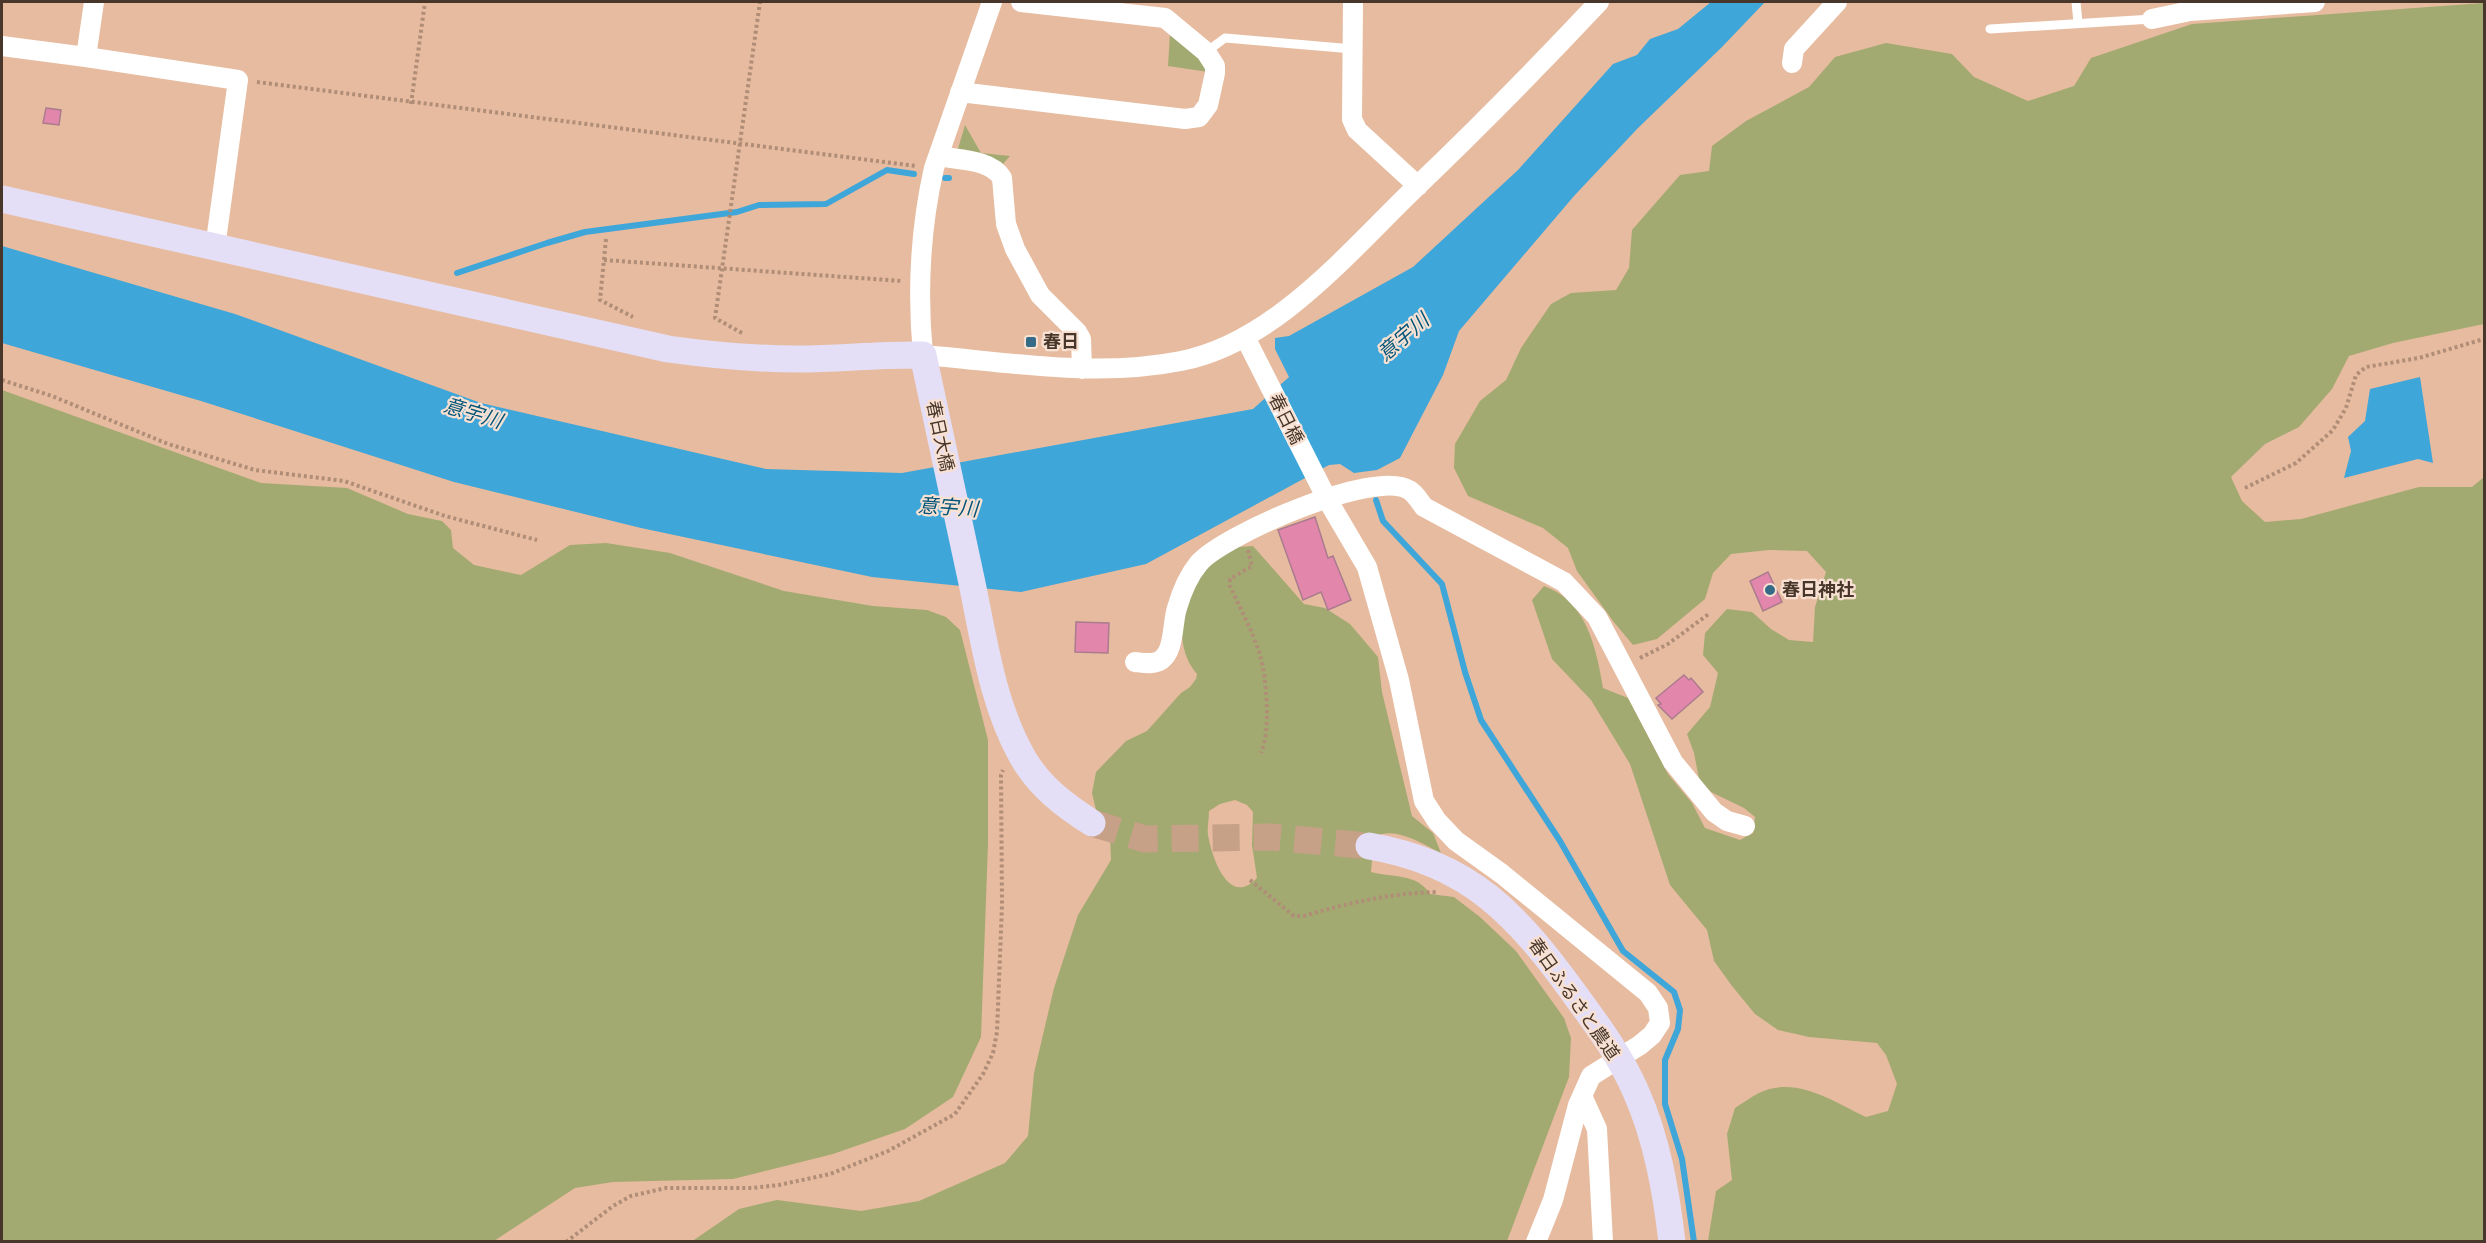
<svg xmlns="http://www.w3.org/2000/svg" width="2486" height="1243" viewBox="0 0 2486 1243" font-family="Cabin,'Noto Sans JP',sans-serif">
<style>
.green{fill:#a3aa71;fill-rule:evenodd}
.water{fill:#3ea6d9}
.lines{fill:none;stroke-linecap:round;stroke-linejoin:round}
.stream{stroke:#3ea6d9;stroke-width:6}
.building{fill:#e286ac;stroke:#ab7b8e;stroke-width:1.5}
.secondary-tunnel{stroke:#c7a088;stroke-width:27;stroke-dasharray:27 14;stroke-linecap:butt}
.path{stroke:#b08d77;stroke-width:4;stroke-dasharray:3 3;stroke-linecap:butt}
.lane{stroke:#fff;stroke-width:9}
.street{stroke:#fff;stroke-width:20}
.secondary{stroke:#e4dff6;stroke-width:27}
.poi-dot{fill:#366b87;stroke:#f8e1d3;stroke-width:2}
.labels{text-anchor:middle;stroke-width:4.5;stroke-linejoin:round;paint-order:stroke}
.poi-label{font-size:18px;font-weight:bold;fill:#48362b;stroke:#f8e1d3;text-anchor:start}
.street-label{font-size:18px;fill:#48362b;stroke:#f8e1d3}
.water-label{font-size:20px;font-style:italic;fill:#005578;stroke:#f8e1d3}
</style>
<rect width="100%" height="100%" fill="#e7bb9f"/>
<path class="green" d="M2484,3V324L2393,343L2349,356L2332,389L2299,427L2265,444L2231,477L2242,501L2265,522L2301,519L2419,487H2472L2484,477V1241H1708L1716,1191L1732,1180L1727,1134L1735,1108C1743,1103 1751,1097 1759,1093C1796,1075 1834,1102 1866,1117L1888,1111L1897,1084L1886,1055L1877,1043L1809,1037L1778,1030L1755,1014L1732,986L1714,961L1707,930L1670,885L1630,764L1591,700L1552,659L1532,600L1544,586C1587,601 1596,648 1603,688L1628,698L1668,774L1692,803L1705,828L1740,840L1753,833L1755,817L1744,808L1711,792L1699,779L1694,753L1687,734L1710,707L1718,673L1703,655L1705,633L1727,609L1752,612L1771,629L1789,640L1813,642L1815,607L1826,572L1807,551L1769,550L1731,554L1713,573L1705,599L1657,639L1633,645L1613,621L1577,571L1568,548L1543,528L1468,496L1454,468L1455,444L1480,401L1506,380L1521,348L1551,304L1571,293L1616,290L1629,268L1632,230L1680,175L1709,171L1712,146L1746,121L1809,87L1835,57L1886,43L1952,54L1974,77L2028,101L2074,86L2091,58L2192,24Z
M1170,33L1205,61L1208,72L1168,66Z
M965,125L981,153L1010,156L1003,164L986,163L957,152Z
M2,390L261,483L347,488L408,514L442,521L451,530L453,548L474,565L521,575L570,545L606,543L670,553L784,591L873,606L927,610L946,617L960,630L988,740V844L981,1037L953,1097L905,1129L833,1154L733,1179L613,1182L575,1188L494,1241H2Z
M1253,546L1304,604L1325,608L1350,624L1378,657L1382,692L1412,816L1433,833L1441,853C1423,844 1394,825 1374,837L1371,872C1394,878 1417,873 1430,894L1454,897L1480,917L1516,951L1564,1018L1571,1038L1569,1077L1507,1241L691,1242L739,1209L777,1200L861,1211L919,1201L1005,1163L1028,1136L1034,1073L1054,988L1078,915L1111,860L1110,835L1096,810L1092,793L1096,772L1126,741L1147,731L1181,693L1190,687L1196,679L1197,674C1177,652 1179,615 1190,588C1194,576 1214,558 1223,548ZM1235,800L1247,805L1253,812L1252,845L1257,878C1229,908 1212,858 1208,835C1207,828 1209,819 1209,811L1220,804Z"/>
<path class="water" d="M1711,2H1765L1722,47L1638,128L1574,196L1459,331L1443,375L1400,458L1377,470L1354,473L1340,464L1329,465L1146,564L1021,592L872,577L641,528L454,482L201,401L2,343V246L235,314L481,403L766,469L902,473L1253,409L1289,377L1275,349V338L1289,336L1413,267L1518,170L1613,64L1637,55L1650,39L1678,29Z
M2420,377L2433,463L2418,459L2344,478L2351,451L2348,437L2365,421L2370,389Z"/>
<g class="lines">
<path class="stream" d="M945,178H949
M457,273L547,243L585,232L737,212L759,205L826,204L887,170L914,174
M1376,500L1383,521L1442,584L1465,672L1481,720L1560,841L1623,951L1674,992L1680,1010L1678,1029L1665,1060V1104L1682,1159L1694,1242"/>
</g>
<path class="building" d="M46,108L61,110L59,125L43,123Z
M1315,517L1328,558L1333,556L1351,600L1328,610L1321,592L1303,600L1278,530Z
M1768,572L1782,602L1763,611L1750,581Z
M1076,622L1109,623L1108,653L1075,652Z
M1684,675L1689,680L1691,678L1703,692L1672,719L1658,705L1661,704L1656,698Z"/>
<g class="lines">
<path class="secondary-tunnel" d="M1092,823L1145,839L1271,837L1369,846"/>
<path class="path" d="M257,82L916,166
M411,104L425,2
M606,239L600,300L633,317
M604,260L902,281
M742,333L715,318L760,2
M2,380L52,396L168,444L255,470L344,481L445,516L537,540
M2245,488L2296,463L2333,430L2346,408L2356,375L2366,367L2419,358L2484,339
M1248,550L1252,566L1230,579V586C1240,608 1253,632 1260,655C1267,681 1271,729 1261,753
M1640,658L1668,644L1710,613
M1250,880L1294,916H1303C1349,903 1390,893 1438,892
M566,1242L613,1206L631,1196L666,1188H752L779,1185L830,1174L888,1151L955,1114L983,1074L993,1053L997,1032L1002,905L1001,775L1003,770"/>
<path class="lane" d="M2076,2L2078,23
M1990,29L2152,19
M1206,52L1225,38L1353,49"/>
<path class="street" d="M94,2L86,57L238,80L215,248
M992,2L934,168C920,230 917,292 923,355C1009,362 1095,378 1181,361C1273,343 1346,255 1411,192C1476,130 1538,67 1599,2
M1353,2L1352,119L1357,130L1418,186
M2152,19L2190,11L2315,2
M2,46L86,57
M1792,63L1794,49L1837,2
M960,92L1185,119L1199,117L1208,105L1215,73V66L1206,52L1165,18L1021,2
M938,156C958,160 991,159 1002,178L1006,224L1015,249L1040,295L1077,332L1081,339L1082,369
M1245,337L1327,499L1367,567L1399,680L1424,801L1437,821L1456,841L1502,874L1648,993L1658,1008L1660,1023L1652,1035L1640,1045L1591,1076L1578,1105L1553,1200L1536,1242
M1135,662C1144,663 1153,665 1161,660C1175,650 1172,623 1177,608C1181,594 1189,575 1199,563C1223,535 1376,468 1409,490C1415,493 1420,502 1424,507L1564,582L1597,617L1673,762L1714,812L1727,821L1745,826
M1582,1096L1597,1129L1603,1242"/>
<path class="secondary" d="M2,199L668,349C711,355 755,359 798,359C840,359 881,354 923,355C939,431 955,507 972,583C984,641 993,706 1023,758C1040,787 1064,805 1092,823
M1369,846C1471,863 1518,916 1576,996C1598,1026 1621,1057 1636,1092C1657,1139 1666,1191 1672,1242"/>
</g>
<g class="poi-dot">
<rect x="1025" y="336" width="12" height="12" rx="3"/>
<circle cx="1770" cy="590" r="6"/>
</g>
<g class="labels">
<g class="poi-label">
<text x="1043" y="348">春日</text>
<text x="1782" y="596">春日神社</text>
</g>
<g class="street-label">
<text transform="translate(1286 419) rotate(63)" y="6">春日橋</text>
<text transform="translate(940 436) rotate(78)" y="6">春日大橋</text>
<text transform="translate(1574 999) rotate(55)" y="6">春日ふるさと農道</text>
</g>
<g class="water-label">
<text transform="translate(1403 337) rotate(-41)" y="7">意宇川</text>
<text transform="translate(473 413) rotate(17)" y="7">意宇川</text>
<text transform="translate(948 507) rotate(4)" y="7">意宇川</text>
</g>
</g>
<rect width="2486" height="1243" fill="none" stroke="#48362b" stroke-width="6"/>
</svg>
